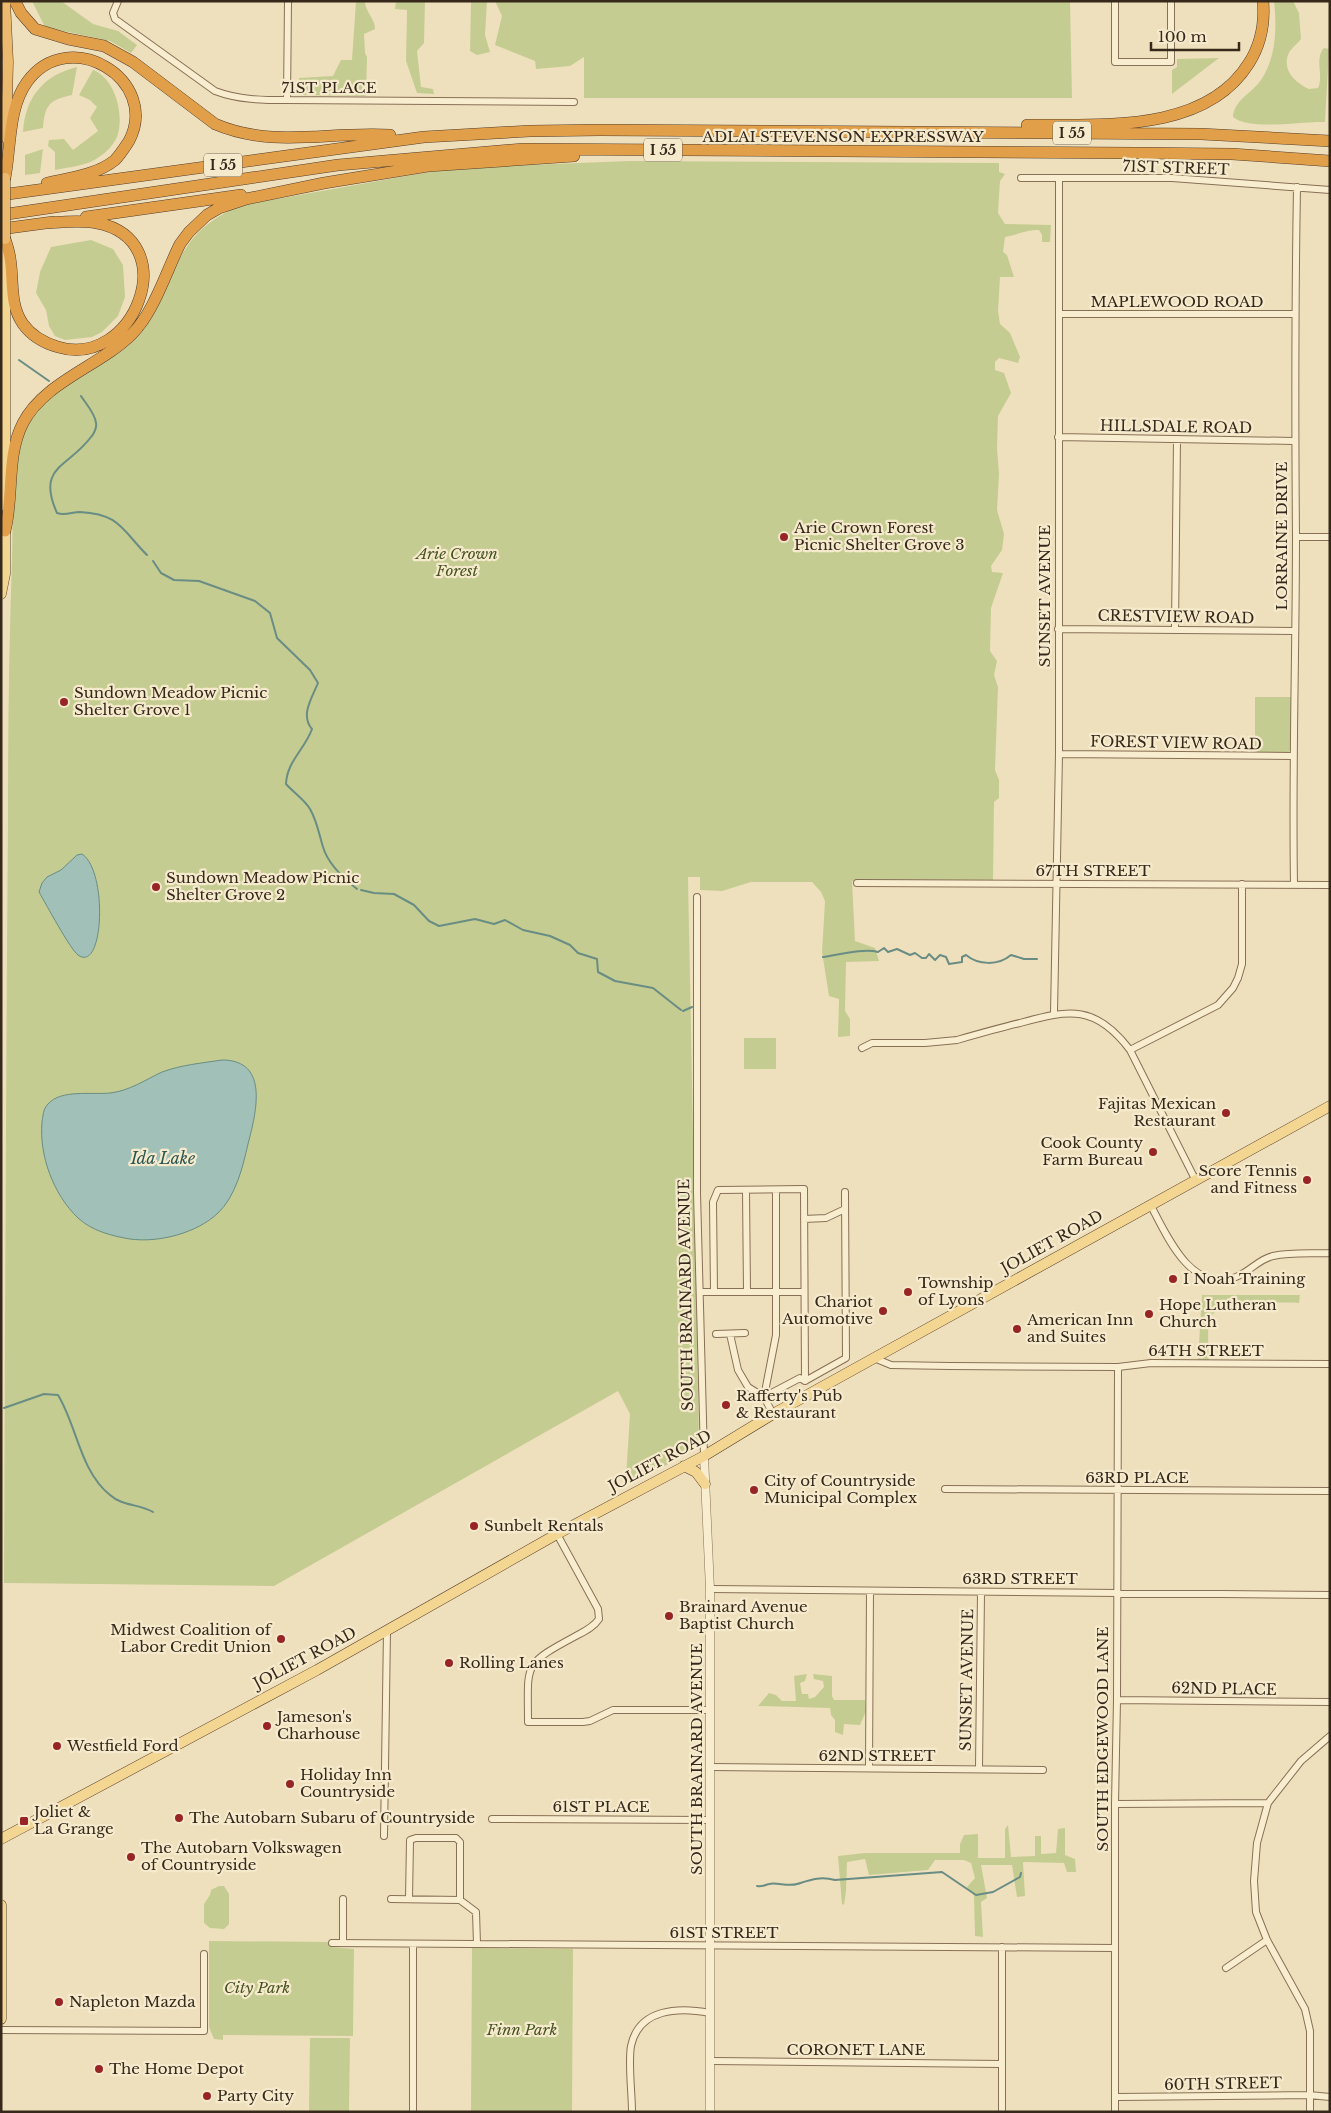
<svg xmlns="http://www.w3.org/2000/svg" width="1331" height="2113" viewBox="0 0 1331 2113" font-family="'Libre Baskerville',serif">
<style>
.green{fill:#c5cc91}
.water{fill:#a1c0b7;stroke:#698d84}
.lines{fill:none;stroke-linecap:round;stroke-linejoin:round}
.stream{stroke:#698d84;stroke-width:2}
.minor-casing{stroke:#877056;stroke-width:8}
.tertiary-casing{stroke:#877056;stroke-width:9}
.primary-casing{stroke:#543e2b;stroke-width:11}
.trunk-casing{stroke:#543e2b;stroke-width:11}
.motorway-casing{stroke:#543e2b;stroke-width:12}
.minor{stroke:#f9edd0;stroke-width:6}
.tertiary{stroke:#f9edd0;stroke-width:8}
.primary{stroke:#f4d693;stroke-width:10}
.trunk{stroke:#ebba6e;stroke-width:10}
.motorway{stroke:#e29f4a;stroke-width:11}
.trunk-bridge-casing{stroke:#543e2b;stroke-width:11;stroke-linecap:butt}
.trunk-bridge{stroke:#ebba6e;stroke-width:10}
.poi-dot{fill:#972525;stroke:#f6eacd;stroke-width:2}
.labels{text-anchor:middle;stroke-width:4.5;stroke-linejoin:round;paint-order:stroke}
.shield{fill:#f6eacd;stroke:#706250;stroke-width:1}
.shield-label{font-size:14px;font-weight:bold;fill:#36281b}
.street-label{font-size:15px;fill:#36281b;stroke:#f6eacd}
.poi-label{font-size:15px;fill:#36281b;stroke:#f6eacd;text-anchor:start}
.park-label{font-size:15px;font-style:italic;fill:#465321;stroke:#f6eacd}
.water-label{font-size:16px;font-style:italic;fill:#2a5653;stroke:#f6eacd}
</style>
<rect width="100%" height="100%" fill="#efe0bd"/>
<path class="green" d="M32,1H61L93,24L118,31L137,45L131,53L110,41L45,27Z
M356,1H365C365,12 375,18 375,29L364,34L365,53L367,57L366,96L298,95L299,78L333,76L341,60H352Z
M396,1H425L424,43L417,51L421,87L433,89L434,94L417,93L406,61L407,10L395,9Z
M471,1H487L485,35L490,52L477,55L470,51Z
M495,1H1070L1072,98H584V57L570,66L536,69L535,61L495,45L502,16Z
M1274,1H1293L1299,13L1301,39C1298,43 1293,47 1290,51C1280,68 1294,82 1309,89L1318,88C1324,76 1314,59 1324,48L1329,49L1325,122C1303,121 1250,131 1233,117C1234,100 1252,93 1261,80C1276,58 1277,28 1274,1Z
M1219,58L1172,94V70L1177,67V59Z
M77,67L72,95C49,100 45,105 43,128L23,132C25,97 44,75 77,67Z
M93,70C115,78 125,115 117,137C113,145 107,152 99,157C88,166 68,167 55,170V152L48,146L49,140L64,139L73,150L98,131L90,118L97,107L90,100L79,95Z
M43,149L40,173L25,175V155Z
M629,161L999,163V172L1005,174L1000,181L998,213L1005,224L1051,225L1050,242H1042V235L1039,230C1024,230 1018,235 1005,237L1003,252L1007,255L1014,277H1000L998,311L1000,324L1010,333L1020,357L1018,363L999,358L995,362V370L1004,373L1011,393L998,416L997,448L999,474L997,510L1004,534L1002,550L991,566L992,572L1003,573L991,608L990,651L997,661L994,675L998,687L995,770L999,780V798L994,802L993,882L852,881L855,941L875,948L879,961L846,962L845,1011L850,1019V1036L838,1037L839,999L829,996L822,952L825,901L821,892L812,882H751L722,891L700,890V877H688L699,1443L696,1449L631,1484L626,1478L630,1414L618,1391L274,1586L4,1583C5,1326 6,1068 8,811C8,727 9,643 12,559C13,525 11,480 19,448C34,387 101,375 140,334C149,325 153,313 159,302C182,253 189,227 242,205L451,168Z
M91,240L113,249L123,265L125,297L118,316L102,332L92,337L65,340L55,336L49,326L46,310L36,293L40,272L51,247Z
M1255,697H1291V749L1288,753H1255Z
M744,1038H776V1069H744Z
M1202,1295H1300L1299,1303C1281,1303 1220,1299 1211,1317C1206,1328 1209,1348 1209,1360H1198Z
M807,1674L805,1681L800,1683L802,1694H808L809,1699L815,1697L824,1687L823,1681L814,1679L813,1674L832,1676V1696L834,1700H865L866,1711L860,1725L844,1724L843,1735L835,1732V1720L831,1715L830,1708L758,1706L769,1693L776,1695L782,1701H796L794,1676Z
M1008,1825L1011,1857L1035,1856V1836H1041V1854L1056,1853L1058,1829L1065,1828V1855L1075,1859L1076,1872H1067L1064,1863L1023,1862L1025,1896L1017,1897L1012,1865H981L987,1898L981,1902L983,1937L975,1936L974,1896L967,1887L975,1878L971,1863L964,1860H935L928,1870L869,1875L865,1859L847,1862L846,1891L844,1905L842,1904L838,1856L865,1853H960V1844L964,1835L978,1834V1858H1005V1829Z
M219,1886H224L229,1894V1924L224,1929L210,1928L204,1923V1904L210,1895L211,1890Z
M209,1941L331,1942L332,1947L354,1949L353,2036L223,2035V2040L214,2039L209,2027Z
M472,1948L573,1949L572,2112H471Z
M310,2038H350L349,2112H309Z"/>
<path class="water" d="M82,854C108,871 104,974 78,955C70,949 46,904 39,892L42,883L47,877L61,870L77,855Z
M222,1060C270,1060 256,1113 248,1144C243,1166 236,1196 218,1213C197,1233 159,1243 130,1239C112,1236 92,1231 78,1218C53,1194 39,1155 42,1122C43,1116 43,1109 48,1104C61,1089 92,1095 110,1093C129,1091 145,1080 162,1072C181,1065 202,1063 222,1060Z"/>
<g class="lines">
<path class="stream" d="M19,360L49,381
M81,396C86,404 95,413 96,423C97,427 94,434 91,437C68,468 36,466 57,513C65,516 72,512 80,512C120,514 122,530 147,555
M153,561L161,573L174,580L199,581L255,601L270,613L277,638L310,670L318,683C312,698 300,715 312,729C305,749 287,761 286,784C293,792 305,800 310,809C317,821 319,834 323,847C328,864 343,878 357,889
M361,890L374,893L394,894L414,905L429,921L439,926L475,919L494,924L505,920L523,930L550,936L570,945L578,953L597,959L598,972L615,981L653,988L681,1010
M823,957C838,955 864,948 878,952L884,948L888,952L897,949L910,955L915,953L922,958H926L929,954L935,960L940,955L946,957L949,964L962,962V957L966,955C978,965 998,966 1011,955L1024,959H1037
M683,1011L692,1007
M4,1408L44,1394L58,1395C77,1426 80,1471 110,1495C122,1506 139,1504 153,1512
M757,1886C763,1887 764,1885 769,1884C777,1882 788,1887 797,1884C810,1880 820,1876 835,1880L942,1872L976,1895L993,1892L1020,1877L1021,1873"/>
<g class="minor-casing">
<path id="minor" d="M118,1L113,13L115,19L215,91C239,100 262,100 287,100L574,102
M1115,1V62H1171V1
M287,100L288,1
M1021,178H1172L1330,190
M1059,314H1295
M1058,437L1294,441
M1296,537H1330
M1058,629L1294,631
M1175,630L1177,439
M1059,754L1292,756
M857,883L1330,885
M1294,884C1292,768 1296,652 1296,536C1295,420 1295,304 1297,187
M697,897V1193L704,1456
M1054,1013L1059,754V179
M862,1048L872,1043H925L957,1040C978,1034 999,1028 1020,1023C1070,1009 1096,1005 1130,1050L1195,1179
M1130,1050L1218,1005L1233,988L1238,978L1242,964V884
M746,1190L747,1292
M1150,1204C1166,1234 1190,1292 1233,1278C1248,1274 1258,1259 1273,1256C1291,1252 1311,1254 1330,1253
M804,1219L826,1218L845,1209
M700,1292H804
M714,1292L713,1202L718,1190L804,1189L805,1381
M716,1334L745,1333
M730,1334L738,1370L748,1387L764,1397L773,1414
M874,1358L891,1365L950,1366L1118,1367L1151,1363L1330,1364
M764,1397L800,1378L805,1381L846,1358L845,1192
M764,1397L776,1335V1190
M945,1489L1330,1491
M557,1534L598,1609L599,1619C593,1628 583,1632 574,1637C522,1665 528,1664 528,1722H583L590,1721L613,1710H710
M710,1589L1330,1595
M1117,1700L1330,1702
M710,1767L1043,1770
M869,1768L870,1591
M979,1768L981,1592
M1115,1804L1268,1803
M492,1819L710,1820
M384,1836L387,1630
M391,1899L460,1900L476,1912L477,1944
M409,1899L410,1840L416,1838H456L460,1842V1900
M332,1943L1115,1948
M343,1943V1899
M1002,1947V2112
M1226,1968L1267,1940
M1,2030L204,2031V1954
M710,2061L1002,2064
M1116,2097L1309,2095L1330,2097
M413,2112V1944
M632,2112C632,2093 628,2063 631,2046C639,2008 679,2007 710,2013
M1115,2112V1804L1117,1700L1118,1367
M1310,2112V2031L1305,2009L1267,1940L1256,1912L1254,1881L1257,1843L1268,1803L1301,1761L1330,1736"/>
</g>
<g class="tertiary-casing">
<path id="tertiary" d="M704,1456L710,1589V2112"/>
</g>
<g class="primary-casing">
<path id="primary" d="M5,506V250
M1,594L5,574V523
M684,1466L696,1472L705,1484
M1,1839L317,1670L557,1534L704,1456L773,1414L1330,1106
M1,1905V2019"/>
</g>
<g class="trunk-casing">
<path id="trunk" d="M5,1L8,62L6,138"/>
</g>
<g class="motorway-casing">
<path id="motorway" d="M15,1L21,13L35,29L68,39L104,46L133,62L215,124C274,149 328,131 390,135
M1027,125C1100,124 1205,134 1249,63C1261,44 1265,24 1263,1
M5,178C11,148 8,108 27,82C69,24 161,80 129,141C125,147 120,155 115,160C97,175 69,178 47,183
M1,195L424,137L530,131L600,130L1201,134L1330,141
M1,215L338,165L523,149L1136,153L1232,154L1330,161
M86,217L241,195
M1,229L53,222
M5,239C7,245 9,251 10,258C14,280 9,304 23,324C31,335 44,343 58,347C134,370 185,240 97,223C80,220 63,222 47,223
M5,531C14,495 6,456 23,423C44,382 100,366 132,334C154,312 166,272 180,244L189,232L207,215L219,208L246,199L324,183L428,166L574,156"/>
</g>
<use href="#minor" class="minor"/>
<use href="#tertiary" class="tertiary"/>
<use href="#primary" class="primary"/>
<use href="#trunk" class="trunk"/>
<use href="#motorway" class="motorway"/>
<g class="trunk-bridge-casing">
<path id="trunk-bridge" d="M5,239V178"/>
</g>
<use href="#trunk-bridge" class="trunk-bridge"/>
</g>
<g class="poi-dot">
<circle cx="784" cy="537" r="5"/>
<circle cx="64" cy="702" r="5"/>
<circle cx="156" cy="887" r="5"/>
<circle cx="1226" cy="1113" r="5"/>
<circle cx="1153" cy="1152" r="5"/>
<circle cx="1307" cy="1180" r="5"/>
<circle cx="1173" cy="1279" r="5"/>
<circle cx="908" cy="1292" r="5"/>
<circle cx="883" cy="1311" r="5"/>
<circle cx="1149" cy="1314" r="5"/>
<circle cx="1017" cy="1329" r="5"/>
<circle cx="726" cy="1405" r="5"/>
<circle cx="754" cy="1490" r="5"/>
<circle cx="474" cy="1526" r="5"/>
<circle cx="669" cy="1616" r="5"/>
<circle cx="281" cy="1639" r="5"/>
<circle cx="449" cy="1663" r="5"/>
<circle cx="267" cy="1726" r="5"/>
<circle cx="57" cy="1746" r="5"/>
<circle cx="290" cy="1784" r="5"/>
<circle cx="179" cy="1818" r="5"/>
<rect x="19" y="1816" width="10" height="10" rx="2.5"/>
<circle cx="131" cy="1857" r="5"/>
<circle cx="59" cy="2002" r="5"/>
<circle cx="99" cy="2069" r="5"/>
<circle cx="207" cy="2096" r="5"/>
</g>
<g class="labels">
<g class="shield">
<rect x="1053" y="121.5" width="38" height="23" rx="4"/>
<rect x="644" y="138.5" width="38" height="23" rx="4"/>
<rect x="204" y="153.5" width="38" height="23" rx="4"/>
</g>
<g class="shield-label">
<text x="1072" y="138">I 55</text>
<text x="663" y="155">I 55</text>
<text x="223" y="170">I 55</text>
</g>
<g class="street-label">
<text x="329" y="93">71ST PLACE</text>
<text x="843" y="142">ADLAI STEVENSON EXPRESSWAY</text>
<text transform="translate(1176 168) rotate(2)" y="5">71ST STREET</text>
<text x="1177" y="307">MAPLEWOOD ROAD</text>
<text transform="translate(1176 427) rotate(1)" y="5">HILLSDALE ROAD</text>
<text transform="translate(1282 536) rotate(-90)" y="5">LORRAINE DRIVE</text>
<text transform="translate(1045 596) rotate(-90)" y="5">SUNSET AVENUE</text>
<text transform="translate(1176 617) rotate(1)" y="5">CRESTVIEW ROAD</text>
<text transform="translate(1176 743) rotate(1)" y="5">FOREST VIEW ROAD</text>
<text x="1093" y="876">67TH STREET</text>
<text transform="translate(1052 1242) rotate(-29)" y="5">JOLIET ROAD</text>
<text transform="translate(686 1295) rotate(-91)" y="5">SOUTH BRAINARD AVENUE</text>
<text x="1206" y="1356">64TH STREET</text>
<text transform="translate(660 1461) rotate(-28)" y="5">JOLIET ROAD</text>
<text x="1137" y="1483">63RD PLACE</text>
<text x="1020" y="1584">63RD STREET</text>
<text transform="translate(305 1658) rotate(-28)" y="5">JOLIET ROAD</text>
<text transform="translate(967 1680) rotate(-89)" y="5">SUNSET AVENUE</text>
<text transform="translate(1224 1689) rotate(1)" y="5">62ND PLACE</text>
<text transform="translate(1103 1739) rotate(-90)" y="5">SOUTH EDGEWOOD LANE</text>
<text x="877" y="1761">62ND STREET</text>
<text transform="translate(697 1759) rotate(-90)" y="5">SOUTH BRAINARD AVENUE</text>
<text x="601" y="1812">61ST PLACE</text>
<text x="724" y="1938">61ST STREET</text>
<text x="856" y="2055">CORONET LANE</text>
<text transform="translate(1223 2084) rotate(-1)" y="5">60TH STREET</text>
</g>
<g class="poi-label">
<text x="794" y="533">Arie Crown Forest<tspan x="794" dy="17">Picnic Shelter Grove 3</tspan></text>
<text x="74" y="698">Sundown Meadow Picnic<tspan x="74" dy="17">Shelter Grove 1</tspan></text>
<text x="166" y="883">Sundown Meadow Picnic<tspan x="166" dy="17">Shelter Grove 2</tspan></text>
<text x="1216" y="1109" text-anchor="end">Fajitas Mexican<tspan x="1216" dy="17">Restaurant</tspan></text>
<text x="1143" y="1148" text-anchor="end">Cook County<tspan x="1143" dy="17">Farm Bureau</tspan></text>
<text x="1297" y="1176" text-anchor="end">Score Tennis<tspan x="1297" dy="17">and Fitness</tspan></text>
<text x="1183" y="1284">I Noah Training</text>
<text x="918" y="1288">Township<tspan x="918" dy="17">of Lyons</tspan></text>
<text x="873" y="1307" text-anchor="end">Chariot<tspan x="873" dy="17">Automotive</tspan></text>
<text x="1159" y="1310">Hope Lutheran<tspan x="1159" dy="17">Church</tspan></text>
<text x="1027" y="1325">American Inn<tspan x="1027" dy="17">and Suites</tspan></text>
<text x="736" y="1401">Rafferty's Pub<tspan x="736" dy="17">&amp; Restaurant</tspan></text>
<text x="764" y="1486">City of Countryside<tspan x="764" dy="17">Municipal Complex</tspan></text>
<text x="484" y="1531">Sunbelt Rentals</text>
<text x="679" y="1612">Brainard Avenue<tspan x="679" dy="17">Baptist Church</tspan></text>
<text x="271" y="1635" text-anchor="end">Midwest Coalition of<tspan x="271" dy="17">Labor Credit Union</tspan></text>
<text x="459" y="1668">Rolling Lanes</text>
<text x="277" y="1722">Jameson's<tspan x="277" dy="17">Charhouse</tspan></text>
<text x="67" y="1751">Westfield Ford</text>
<text x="300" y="1780">Holiday Inn<tspan x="300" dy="17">Countryside</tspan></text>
<text x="34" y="1817">Joliet &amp;<tspan x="34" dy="17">La Grange</tspan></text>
<text x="189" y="1823">The Autobarn Subaru of Countryside</text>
<text x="141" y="1853">The Autobarn Volkswagen<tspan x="141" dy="17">of Countryside</tspan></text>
<text x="69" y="2007">Napleton Mazda</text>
<text x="109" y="2074">The Home Depot</text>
<text x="217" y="2101">Party City</text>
</g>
<g class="park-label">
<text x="457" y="559">Arie Crown<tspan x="457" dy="17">Forest</tspan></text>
<text x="257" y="1993">City Park</text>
<text x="522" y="2035">Finn Park</text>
</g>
<g class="water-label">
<text x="163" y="1164">Ida Lake</text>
</g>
</g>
<rect width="1331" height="2113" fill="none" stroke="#36281b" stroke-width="5"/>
<path d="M1151 42v8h88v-8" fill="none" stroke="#36281b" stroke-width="2.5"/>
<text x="1158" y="42" font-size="15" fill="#36281b" stroke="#f6eacd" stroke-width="4" paint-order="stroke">100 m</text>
</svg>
